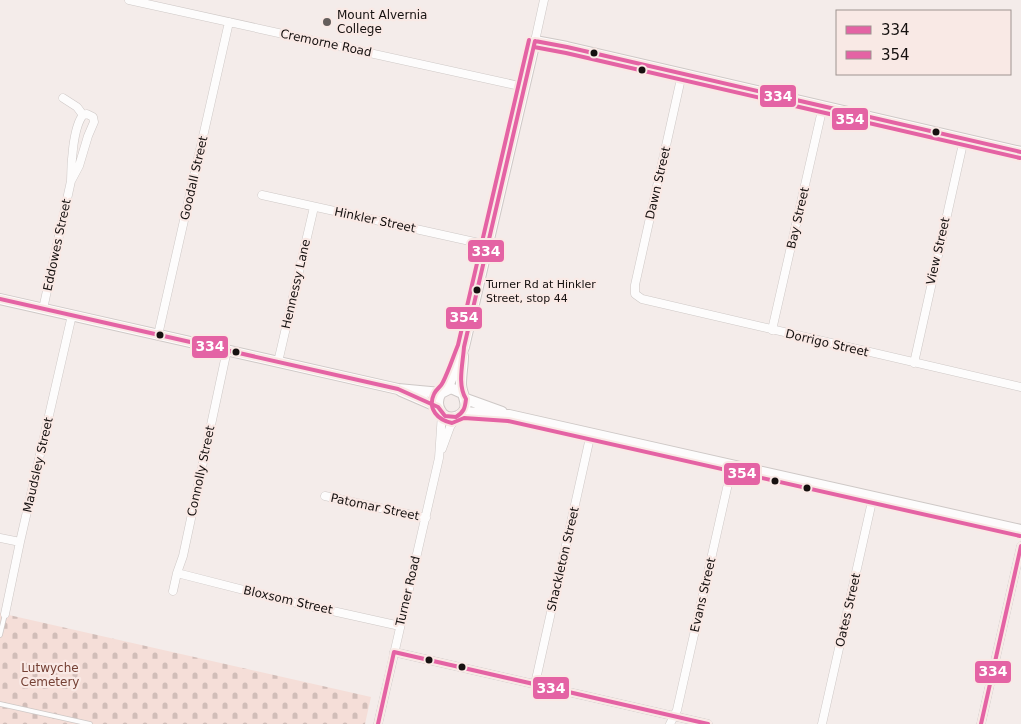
<svg xmlns="http://www.w3.org/2000/svg" width="1021" height="724" viewBox="0 0 1021 724" font-family="'DejaVu Sans',sans-serif">
<style>
.cemetery{fill:url(#cemetery-stones)}
.lines{fill:none;stroke-linecap:round;stroke-linejoin:round}
.service-casing{stroke:#cec8c6;stroke-width:5.5}
.minor-casing{stroke:#cec8c6;stroke-width:9}
.tertiary-casing{stroke:#cec8c6;stroke-width:12}
.service{stroke:#fdfcfc;stroke-width:4}
.minor{stroke:#fdfcfc;stroke-width:8}
.tertiary{stroke:#fdfcfc;stroke-width:10}
.bus-1-casing{stroke:#f9e9e5;stroke-width:8}
.bus-2-casing{stroke:#f9e9e5;stroke-width:8}
.bus-1{stroke:#e463a4;stroke-width:4}
.bus-2{stroke:#e463a4;stroke-width:4}
.poi-dot{fill:#645e5c;stroke:#f9e9e5;stroke-width:2}
.bus-dot{fill:#161110;stroke:#f9e9e5;stroke-width:2}
.labels{text-anchor:middle;stroke-width:4.5;stroke-linejoin:round;paint-order:stroke}
.bus-label{font-size:11px;fill:#161110;stroke:#f9e9e5;text-anchor:start}
.poi-label{font-size:12px;fill:#161110;stroke:#f9e9e5;text-anchor:start}
.street-label{font-size:12px;fill:#161110;stroke:#f9e9e5}
.park-label{font-size:12px;fill:#754135;stroke:#f9e9e5}
.line-badge{stroke:#f9e9e5;stroke-width:2}
.badge-label{font-size:14px;text-anchor:middle;font-weight:bold;fill:#fff}
</style>
<defs>
<pattern id="cemetery-stones" width="16" height="16" patternUnits="userSpaceOnUse" patternTransform="scale(1.25)"><rect width="16" height="16" fill="#f5ded8"/><path d="M2 7V4a2 2 0 0 1 4 0v3zM10 15v-3a2 2 0 0 1 4 0v3z" fill="#d1bdb8"/></pattern>
</defs>
<rect width="100%" height="100%" fill="#f4ecea"/>
<path class="cemetery" d="M0,613L371,697L365,724H0Z"/>
<g class="lines">
<g class="service-casing">
<path id="service" d="M0,635L5,614
M0,704L90,724"/>
</g>
<g class="minor-casing">
<path id="minor" d="M129,0L524,87
M535,41L544,0
M682,74L635,285V294L642,299L1021,387
M63,98L77,107L83,115
M262,195L488,245
M43,309L71,181C71,165 73,127 83,115L87,114L93,117L94,122L88,136L79,166L71,181
M772,330L823,106
M158,335L229,22
M278,362L314,207
M914,363L964,139
M442,449L450,427L456,417
M325,496L426,518
M0,538L20,542
M177,573L283,600L400,626
M173,591L177,573L183,556L227,350
M5,614L20,542L72,315
M394,652L708,724
M535,684L591,433
M378,724L439,458L442,413
M670,724L677,710L732,466
M822,724L873,497
M981,724L1021,546"/>
</g>
<g class="tertiary-casing">
<path id="tertiary" d="M0,299L398,389L441,393
M447,389L464,347L535,41L567,47L1021,152
M401,391L438,407
M462,393L451,388L441,393C433,405 443,423 458,416C473,408 461,395 461,384C461,374 463,365 463,356
M466,399L502,412
M463,412L509,415L1021,530"/>
</g>
<use href="#service" class="service"/>
<use href="#minor" class="minor"/>
<use href="#tertiary" class="tertiary"/>
<g class="bus-1-casing">
<path id="bus-1" d="M535,41L567,47L1021,152
M0,299L398,389L438,407L445,416L456,417C464,412 465,408 466,399C457,385 463,363 464,347L535,41
M394,652L708,724
M378,724L394,652
M981,724L1021,546"/>
</g>
<g class="bus-2-casing">
<path id="bus-2" d="M529,40L458,345C453,357 449,370 443,382C441,387 436,389 434,394C427,409 438,420 452,423L464,418L508,421L1020,536
M534,47L566,53L1020,158"/>
</g>
<use href="#bus-1" class="bus-1"/>
<use href="#bus-2" class="bus-2"/>
</g>
<circle class="poi-dot" cx="327" cy="22" r="5"/>
<g class="bus-dot">
<circle cx="594" cy="53" r="4.5"/>
<circle cx="642" cy="70" r="4.5"/>
<circle cx="936" cy="132" r="4.5"/>
<circle cx="477" cy="290" r="4.5"/>
<circle cx="160" cy="335" r="4.5"/>
<circle cx="236" cy="352" r="4.5"/>
<circle cx="775" cy="481" r="4.5"/>
<circle cx="807" cy="488" r="4.5"/>
<circle cx="429" cy="660" r="4.5"/>
<circle cx="462" cy="667" r="4.5"/>
</g>
<g class="labels">
<g class="bus-label">
<text x="486" y="288">Turner Rd at Hinkler<tspan x="486" dy="14">Street, stop 44</tspan></text>
</g>
<g class="poi-label">
<text x="337" y="19">Mount Alvernia<tspan x="337" dy="14">College</tspan></text>
</g>
<g class="street-label">
<text transform="translate(326 43) rotate(12)" y="4">Cremorne Road</text>
<text transform="translate(194 178) rotate(-77)" y="4">Goodall Street</text>
<text transform="translate(658 183) rotate(-77)" y="4">Dawn Street</text>
<text transform="translate(798 218) rotate(-77)" y="4">Bay Street</text>
<text transform="translate(375 220) rotate(12)" y="4">Hinkler Street</text>
<text transform="translate(57 245) rotate(-78)" y="4">Eddowes Street</text>
<text transform="translate(938 251) rotate(-77)" y="4">View Street</text>
<text transform="translate(296 284) rotate(-77)" y="4">Hennessy Lane</text>
<text transform="translate(827 343) rotate(13)" y="4">Dorrigo Street</text>
<text transform="translate(38 465) rotate(-77)" y="4">Maudsley Street</text>
<text transform="translate(201 471) rotate(-78)" y="4">Connolly Street</text>
<text transform="translate(375 507) rotate(12)" y="4">Patomar Street</text>
<text transform="translate(563 559) rotate(-77)" y="4">Shackleton Street</text>
<text transform="translate(408 591) rotate(-77)" y="4">Turner Road</text>
<text transform="translate(703 595) rotate(-77)" y="4">Evans Street</text>
<text transform="translate(288 600) rotate(13)" y="4">Bloxsom Street</text>
<text transform="translate(848 610) rotate(-77)" y="4">Oates Street</text>
</g>
<g class="park-label">
<text x="50" y="672">Lutwyche<tspan x="50" dy="14">Cemetery</tspan></text>
</g>
</g>
<g class="line-badge">
<rect x="759" y="84" width="38" height="24" rx="5" fill="#e463a4"/>
<rect x="831" y="107" width="38" height="24" rx="5" fill="#e463a4"/>
<rect x="467" y="239" width="38" height="24" rx="5" fill="#e463a4"/>
<rect x="445" y="306" width="38" height="24" rx="5" fill="#e463a4"/>
<rect x="191" y="335" width="38" height="24" rx="5" fill="#e463a4"/>
<rect x="723" y="462" width="38" height="24" rx="5" fill="#e463a4"/>
<rect x="974" y="660" width="38" height="24" rx="5" fill="#e463a4"/>
<rect x="532" y="676" width="38" height="24" rx="5" fill="#e463a4"/>
</g>
<g class="badge-label">
<text x="778" y="101">334</text>
<text x="850" y="124">354</text>
<text x="486" y="256">334</text>
<text x="464" y="322">354</text>
<text x="210" y="351">334</text>
<text x="742" y="478">354</text>
<text x="993" y="676">334</text>
<text x="551" y="693">334</text>
</g>
<rect x="836" y="10" width="175" height="65" fill="#f9e9e5" stroke="#9e9390"/>
<rect x="846" y="26" width="25" height="8" fill="#e463a4" stroke="#9e9390"/>
<text x="881" y="35" font-size="15" fill="#161110">334</text>
<rect x="846" y="51" width="25" height="8" fill="#e463a4" stroke="#9e9390"/>
<text x="881" y="60" font-size="15" fill="#161110">354</text>
</svg>
